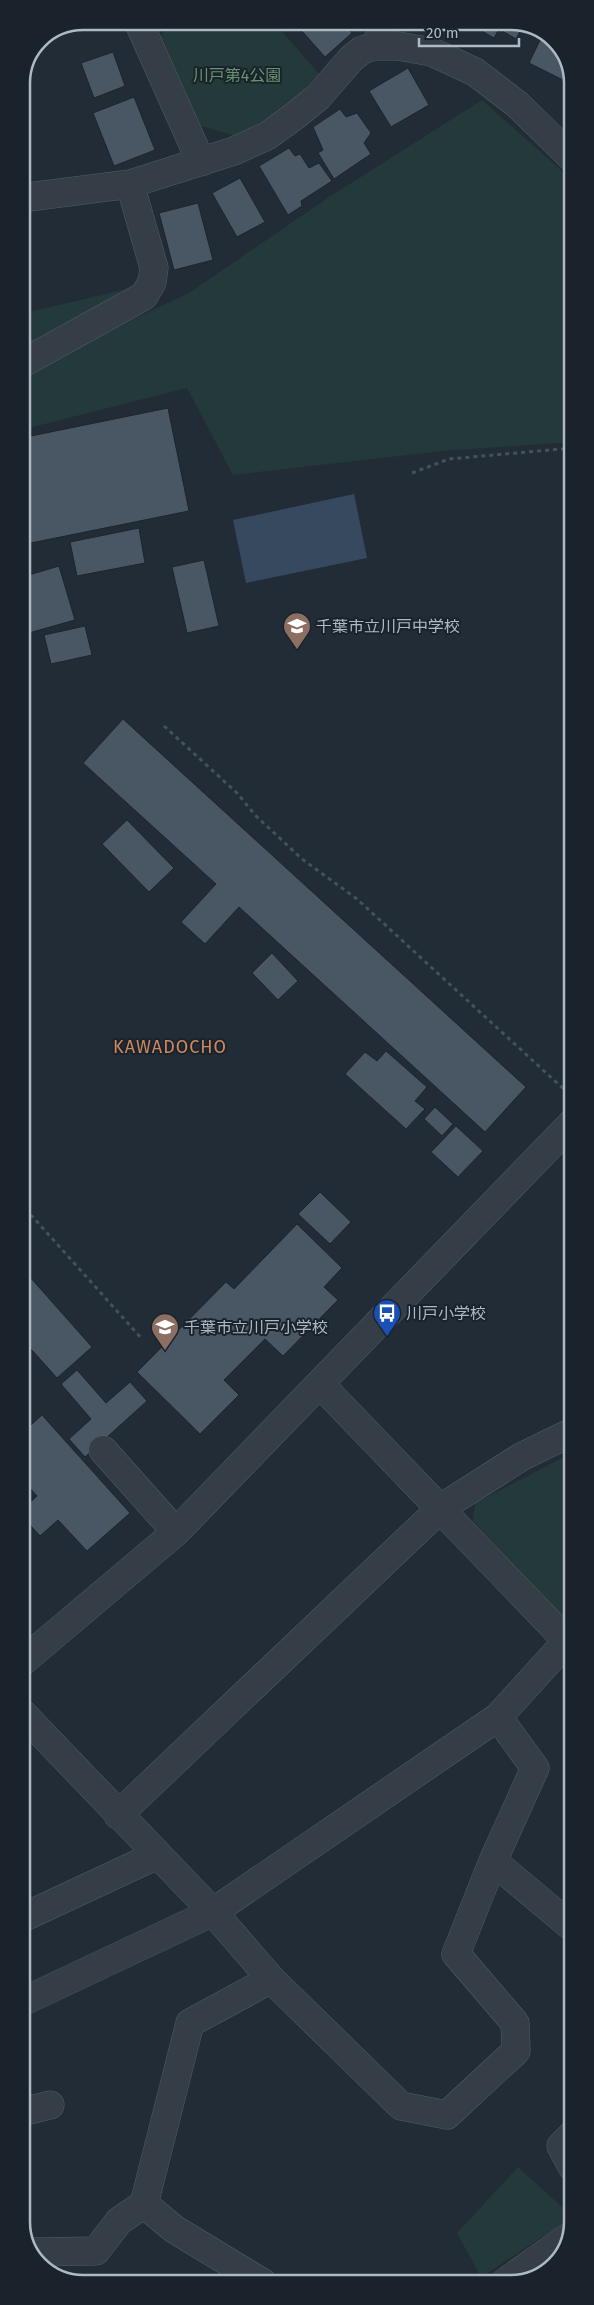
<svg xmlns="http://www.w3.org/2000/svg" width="594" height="2305" viewBox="0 0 594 2305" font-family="'Fira Sans','Noto Sans JP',sans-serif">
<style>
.green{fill:#243939}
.water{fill:#36495e}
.building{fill:#495663;stroke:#1c252e}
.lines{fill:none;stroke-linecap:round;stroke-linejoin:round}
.minor-casing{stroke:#525c65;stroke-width:29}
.path{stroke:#415455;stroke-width:3;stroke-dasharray:4 4;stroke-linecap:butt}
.minor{stroke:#353e47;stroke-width:28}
.labels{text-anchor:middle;stroke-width:4;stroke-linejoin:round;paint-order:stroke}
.park-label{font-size:16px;fill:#68936f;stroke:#1a232c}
.poi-label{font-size:16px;fill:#afb9c4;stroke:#1a232c;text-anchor:start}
.neighbourhood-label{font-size:18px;letter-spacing:1px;fill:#ce8860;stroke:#1a232c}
.rim{fill:none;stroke:#afb9c4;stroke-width:2.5}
</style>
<rect width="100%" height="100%" fill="#212c37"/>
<path class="green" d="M166,21H273L319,74L295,99L239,137L201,126L161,37Z
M482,100L572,180V442L443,451L233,475L187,388L21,430V381L91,339L189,293L326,199Z
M126,289L21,352V314Z
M572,1453V1619L562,1616L473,1521L475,1503Z
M518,2167L573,2217L481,2277L457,2233Z"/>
<path class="water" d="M354,494L367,558L246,583L233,520Z"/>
<path class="building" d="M293,21L342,22L352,33L325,57Z
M462,22H475L473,26Z
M483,22H518L524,24L516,39L499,29L494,38L480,30Z
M543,34L554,39L572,72L569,83L529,63Z
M113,52L125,86L94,98L81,63Z
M408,68L429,105L391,127L369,91Z
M134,97L155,150L114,166L93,113Z
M340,109L346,117L357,113L371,133L364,143L371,154L334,179L318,153L323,150L313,127Z
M289,148L295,156L300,154L309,168L319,163L332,181L301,201L302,206L288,215L259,166Z
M240,178L265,222L237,237L212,193Z
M198,203L213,260L174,270L159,213Z
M168,408L189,511L21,545V438Z
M139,528L145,563L77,576L70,542Z
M204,560L219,626L187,633L172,567Z
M59,566L75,620L22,635V577Z
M85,626L92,655L51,664L44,635Z
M22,642L29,666L22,668Z
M123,719L526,1087L485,1132L239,907L205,944L181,922L216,884L83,763Z
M127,820L174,868L149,892L102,844Z
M272,953L298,981L278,1000L252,973Z
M386,1051L427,1087L415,1101L425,1109L406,1129L345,1074L365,1052L377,1061Z
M435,1107L453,1124L442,1136L424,1119Z
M456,1126L483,1151L458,1177L431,1152Z
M320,1192L351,1222L330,1244L298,1214Z
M297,1224L342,1268L324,1287L338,1300L283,1356L265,1339L224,1380L239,1395L200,1434L137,1372L226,1282L234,1289Z
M22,1268L92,1347L57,1378L22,1339Z
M77,1370L106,1403L130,1382L147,1401L85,1457L69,1439L91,1419L61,1384Z
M42,1415L130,1513L87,1551L58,1520L40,1536L22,1516V1510L37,1496L22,1479V1433Z"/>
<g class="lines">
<g class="minor-casing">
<path id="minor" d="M138,21L201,162
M375,46L386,22
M21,198L130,184L234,151L267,136L296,115L318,97L351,59L362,50L375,46H398L432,52L475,72L518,105L572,158
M21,364L144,296L152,282L154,268L130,184
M320,1384L567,1641
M103,1450L176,1532
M22,1662L176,1532L572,1123
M22,1713L213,1912L271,1979L401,2106L447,2115L516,2051L515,2023L456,1954L493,1861L535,1768L498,1717
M118,1815L441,1508L521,1457L572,1432
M493,1861L573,1928
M22,1918L157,1855
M22,2002L213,1912L498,1717L567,1641L572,1638
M22,2112L50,2105
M573,2134L561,2146L573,2168
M144,2204L174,2229L263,2283
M33,2252L96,2251L119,2221L144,2204L190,2023L271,1979
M504,2283L567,2238"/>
</g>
<path class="path" d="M412,473L449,459L572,448
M164,726L237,793L255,815L302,859L357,899L568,1093
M22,1216H32L142,1339"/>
<use href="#minor" class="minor"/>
</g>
<defs>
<g id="school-pin" transform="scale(1.4375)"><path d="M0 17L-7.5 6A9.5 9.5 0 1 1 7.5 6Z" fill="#8d6e63" stroke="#1a232c"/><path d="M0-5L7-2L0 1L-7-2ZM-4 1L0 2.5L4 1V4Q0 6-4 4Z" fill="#fff"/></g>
<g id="bus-pin" transform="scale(1.4375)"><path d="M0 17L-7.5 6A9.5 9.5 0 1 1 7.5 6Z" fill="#1a4fb4" stroke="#1a232c"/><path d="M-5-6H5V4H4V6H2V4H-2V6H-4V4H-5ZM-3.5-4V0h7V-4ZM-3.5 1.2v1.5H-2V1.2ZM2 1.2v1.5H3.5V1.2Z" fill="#fff"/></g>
</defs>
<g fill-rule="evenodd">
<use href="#school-pin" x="297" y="626"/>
<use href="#bus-pin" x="387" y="1313"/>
<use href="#school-pin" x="165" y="1327"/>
</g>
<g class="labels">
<g class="park-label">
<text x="237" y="81">川戸第4公園</text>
</g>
<g class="poi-label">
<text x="316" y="632">千葉市立川戸中学校</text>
<text x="406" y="1319">川戸小学校</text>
<text x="184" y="1333">千葉市立川戸小学校</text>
</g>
<g class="neighbourhood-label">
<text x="170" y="1053">KAWADOCHO</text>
</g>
</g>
<path d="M0 0H594V2305H0ZM83 30H511A53 53 0 0 1 564 83V2222A53 53 0 0 1 511 2275H83A53 53 0 0 1 30 2222V83A53 53 0 0 1 83 30Z" fill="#1a232c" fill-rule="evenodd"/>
<path class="rim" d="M83 30H511A53 53 0 0 1 564 83V2222A53 53 0 0 1 511 2275H83A53 53 0 0 1 30 2222V83A53 53 0 0 1 83 30Z"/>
<path d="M419 38v8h100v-8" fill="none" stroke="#afb9c4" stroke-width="2.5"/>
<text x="426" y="38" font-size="15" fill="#afb9c4" stroke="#1a232c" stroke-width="4" paint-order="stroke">20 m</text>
</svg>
